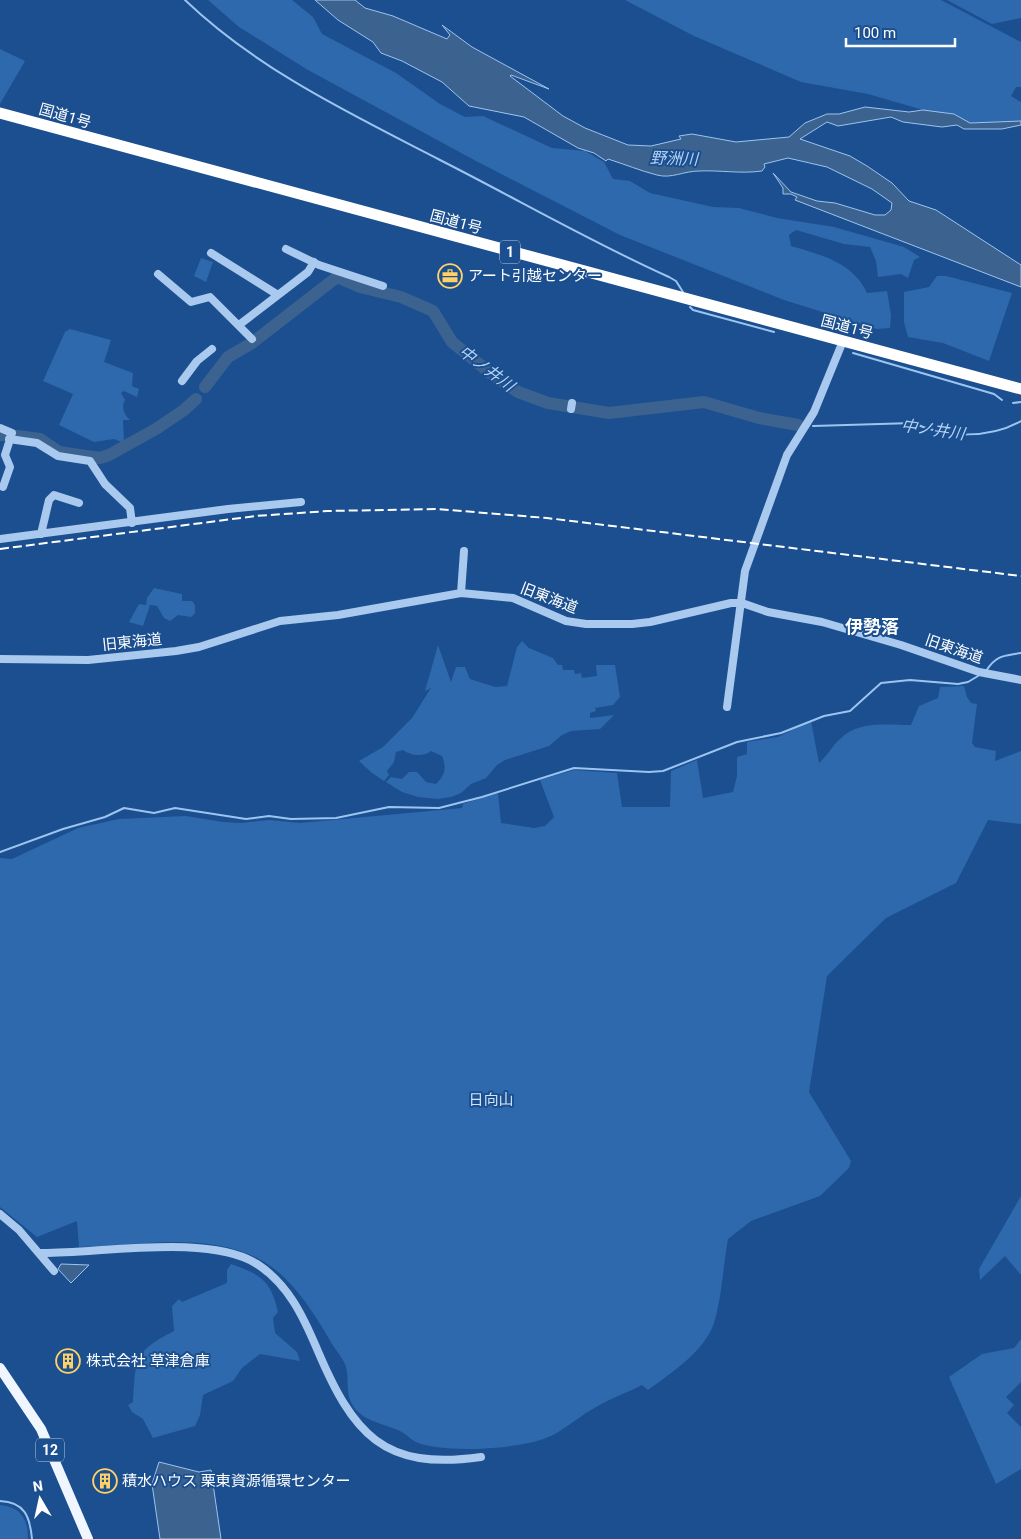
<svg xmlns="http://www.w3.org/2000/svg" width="1021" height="1539" viewBox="0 0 1021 1539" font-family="Roboto,'Noto Sans JP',sans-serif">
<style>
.green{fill:#2e69ad}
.water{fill:#3c6290;stroke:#9cc4f0}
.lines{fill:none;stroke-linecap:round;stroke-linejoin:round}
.stream{stroke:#9cc4f0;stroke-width:2}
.river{stroke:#3c6290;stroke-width:12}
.minor{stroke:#a9c9ee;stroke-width:8}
.major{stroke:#f0f6ff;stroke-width:10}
.highway{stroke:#fff;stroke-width:11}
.rail{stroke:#fff;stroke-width:2;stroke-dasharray:9 4;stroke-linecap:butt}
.labels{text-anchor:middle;stroke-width:4;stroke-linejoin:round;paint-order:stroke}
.shield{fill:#1b4f8f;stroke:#bbcadd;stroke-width:1}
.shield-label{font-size:14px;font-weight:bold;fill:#fff}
.street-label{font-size:15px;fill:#fff;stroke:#1b4f8f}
.poi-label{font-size:15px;fill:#fff;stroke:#1b4f8f;text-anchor:start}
.park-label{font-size:15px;fill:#cfe3fa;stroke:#1b4f8f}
.water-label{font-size:16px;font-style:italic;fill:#b5d3f5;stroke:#1b4f8f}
.quarter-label{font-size:18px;font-weight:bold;fill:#fff;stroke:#1b4f8f}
</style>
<rect width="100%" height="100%" fill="#1b4f8f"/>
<path class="green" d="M208,0H292L313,17L322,34L396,73L440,104L465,117L483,116L552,148L585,151L604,162L613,179L630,181L650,193L713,207L739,208L777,218L834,227L904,247L920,257L914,260L908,278L901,274L878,277L876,261L870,247L844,244L796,230L789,235L791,246C821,255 853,262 867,293L887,291L891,315L890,328L877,329L784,300L620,235L476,161L308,70L239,27Z
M625,0H941L1021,42V87H1016L1011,96L1021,102V121L970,123L954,114L923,110L868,94L801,82L694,36Z
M947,0H1021V18L992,24Z
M0,49L25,61L0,104Z
M201,258L213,262L206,282L194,276Z
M937,276H946L1012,293L989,361L943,343L908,337L904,322V292L929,287Z
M70,329L111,340L104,362L133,373L132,386L139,389L137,397L124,391L121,393L125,400C121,408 124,414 130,420H123L124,443L114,439L94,442L59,425L73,394L43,381L65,332Z
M154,588L182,594V601H192L195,605V613L191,617L178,615L170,621L164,618L157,606L150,605L143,626L129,622L139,604L146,605L147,598Z
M522,641L529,648L553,658L558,665H562L563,670H574L575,674L581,673L582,678L597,676L596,665H615L620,697L613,705L595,708L596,711L590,713V718L614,715L600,729L571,731L562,735L549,746L505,760L497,765L486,778L471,784L461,793L451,797L438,799L418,797L402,792L386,782L391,777L402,779L409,772H417L426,782L436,784C445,775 447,768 442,756L431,751C424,757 411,756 403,750L396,752L394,762L387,771L389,775L384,781L372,773L359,761L383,747L412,718L431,688L425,691L438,645L451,682L456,667H465L470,679L495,687L507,686L517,647Z
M964,686L967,697L971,703L977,704L972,743L975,747L996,751L995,761L1021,751V824L988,820L956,883L886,918L827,976L809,1092L851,1161L849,1168L820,1196L751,1221L728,1239C723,1266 722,1297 714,1323C705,1351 671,1373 648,1390L642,1385C626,1393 607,1400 591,1410C577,1418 562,1432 546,1438C519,1449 443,1454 416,1442C410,1439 406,1434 400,1431C383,1423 358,1421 350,1400C346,1389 349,1378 346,1367C344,1360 338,1353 334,1347C315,1315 293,1277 259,1259C206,1231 136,1246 79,1247L77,1221L37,1237L0,1207V858L12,859L78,828L119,819L186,816L223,822L241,823L269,820L300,823L462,808L463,804L498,793L501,823L534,828L545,826L554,817L540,780L574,770L617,773L622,807H670L671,771L697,760L703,798L733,792L737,776V757L747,754V742L778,737L811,721L819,763C828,755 832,746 840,739C858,720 887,725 911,725L919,706L938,698L940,687Z
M1021,1196V1275L1005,1256L980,1280L979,1269Z
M231,1264C261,1275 271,1280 278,1312L273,1318L275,1333L297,1352L300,1361L260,1354L242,1368L233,1381L203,1395L200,1415L195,1426L153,1438L143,1419L132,1412L128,1405L133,1402C136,1359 133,1352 174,1331L172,1306L179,1299L182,1302L227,1283V1270Z
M1021,1339V1382L1006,1397L1014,1405L1007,1413L1021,1427V1469L996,1484L949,1377L982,1354L1014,1348Z
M0,1505C21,1507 28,1519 28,1539H0Z"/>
<path class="water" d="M315,0H355L365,8L393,16L447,39L450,35L442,25L472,47L549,89L511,75L510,76L563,116L585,128L628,145L651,146L681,139L679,136L692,134L736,142L789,137L805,123L827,114H839L865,107L909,112L923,110L954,114L970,123L1021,121V125L1002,129H964L957,125L942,127L903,122L891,117L838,126L827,122L800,139L850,156L867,166L892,183L909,201L936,210L1021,265V287L795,200L797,197L791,194H783V188L773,173L791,192L817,201L835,203L875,215H885L891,210L892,203L872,189L827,167L788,158L764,164L765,167L762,171C741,174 720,170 699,171C684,171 671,179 657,175C641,171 624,164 608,159L606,161L594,153L578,148L524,117L469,106L442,82L402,61L381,53L373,42L338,20Z
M61,1264L89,1265L71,1283L58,1269Z
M159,1462L199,1472L211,1470L221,1539H160L152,1484Z"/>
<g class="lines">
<path class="stream" d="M185,0C258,70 351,114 440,160C517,199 591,242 669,277L676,281L683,292
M690,307L693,310L774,332
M853,353L994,394L1002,400
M1013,403L1021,402
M813,426L913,423C946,438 990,439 1021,421
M986,671C996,655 1004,656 1021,653
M0,852L63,829L105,817L124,808L154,813L175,808L246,819L269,816L291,819L336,818L389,807L439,808L482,797L574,768L649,772L663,771L737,742L781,733L824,716L850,711L881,683L910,680L958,684L968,682L978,676
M0,1501C25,1502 30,1517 32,1539"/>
<path class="river" d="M205,387L228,357L252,343L337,277L360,287L401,297L433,311L452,342L494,376L518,392L548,403L609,413L704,402L759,418L798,425
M0,435H5
M17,436L40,439L59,452L100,458L109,455L156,429L184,410L196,399"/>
<path class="minor" d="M286,249L319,265L383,286
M211,253L278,295
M158,274L191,302L210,297L252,339
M239,325L308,272L314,262
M182,381L197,361L212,349
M571,409L572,403
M0,428L12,433L5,455L10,467L3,487
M9,439L37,443L58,456L90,461L105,484L130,508L132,523
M41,534L49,500L54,495L79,503
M0,539L228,509L301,502
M461,593L464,551
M0,659L88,660L176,651L199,647L280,621L338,615L461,593L513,598L566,621L586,624H632L650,622L731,603H742L768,612L822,622L901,645L979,672L1021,680
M727,707L745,571L787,455L814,412L843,341
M0,1214L19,1230L54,1271
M40,1253C98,1254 208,1233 257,1264C288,1284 303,1316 317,1349C353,1434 383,1471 481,1457"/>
<path class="major" d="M0,1368L41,1429L88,1539"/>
<path class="highway" d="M0,113L1021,389"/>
<path class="rail" d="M0,549L256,516L328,511L437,509L547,518L1021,576"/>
</g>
<defs>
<g id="office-ring" transform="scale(1.25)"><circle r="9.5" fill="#1b4f8f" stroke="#ffd166" stroke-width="1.5"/><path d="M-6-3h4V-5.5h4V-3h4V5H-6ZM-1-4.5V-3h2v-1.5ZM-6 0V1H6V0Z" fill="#ffd166"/></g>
<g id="building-ring" transform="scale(1.25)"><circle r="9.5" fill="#1b4f8f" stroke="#ffd166" stroke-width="1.5"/><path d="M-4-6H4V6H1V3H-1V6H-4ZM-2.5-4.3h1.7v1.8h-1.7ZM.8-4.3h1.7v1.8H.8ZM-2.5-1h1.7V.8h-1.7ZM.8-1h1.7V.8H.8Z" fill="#ffd166"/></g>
</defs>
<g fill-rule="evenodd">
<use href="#office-ring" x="450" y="276"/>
<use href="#building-ring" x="68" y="1361"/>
<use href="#building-ring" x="105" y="1481"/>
</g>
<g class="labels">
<g class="shield">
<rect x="500" y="240.5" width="20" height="23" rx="4"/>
<rect x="36" y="1438.5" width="28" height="23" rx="4"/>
</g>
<g class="shield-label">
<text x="510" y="257">1</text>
<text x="50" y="1455">12</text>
</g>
<g class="street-label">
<text transform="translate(65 116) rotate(16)" y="5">国道1号</text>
<text transform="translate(456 222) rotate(15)" y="5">国道1号</text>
<text transform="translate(847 327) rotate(15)" y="5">国道1号</text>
<text transform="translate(549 598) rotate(21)" y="5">旧東海道</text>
<text transform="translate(132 642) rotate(-6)" y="5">旧東海道</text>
<text transform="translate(954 649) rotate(19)" y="5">旧東海道</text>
</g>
<g class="poi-label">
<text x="468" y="281">アート引越センター</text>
<text x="86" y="1366">株式会社 草津倉庫</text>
<text x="122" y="1486">積水ハウス 栗東資源循環センター</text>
</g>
<g class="park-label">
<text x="491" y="1105">日向山</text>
</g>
<g class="water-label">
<text transform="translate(674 158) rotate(2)" y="6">野洲川</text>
<text transform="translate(487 368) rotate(37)" y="6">中ノ井川</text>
<text transform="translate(933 429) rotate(8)" y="6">中ノ井川</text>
</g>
<g class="quarter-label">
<text x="872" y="633">伊勢落</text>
</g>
</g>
<g transform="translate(40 1499) rotate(351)" stroke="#1b4f8f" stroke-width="4" paint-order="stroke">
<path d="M0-4L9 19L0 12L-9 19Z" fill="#ffffff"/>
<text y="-8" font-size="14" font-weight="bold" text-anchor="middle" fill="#ffffff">N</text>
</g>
<path d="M846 38v8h109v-8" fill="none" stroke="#ffffff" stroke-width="2.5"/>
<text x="854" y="38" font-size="15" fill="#ffffff" stroke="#1b4f8f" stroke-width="4" paint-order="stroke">100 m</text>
</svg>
